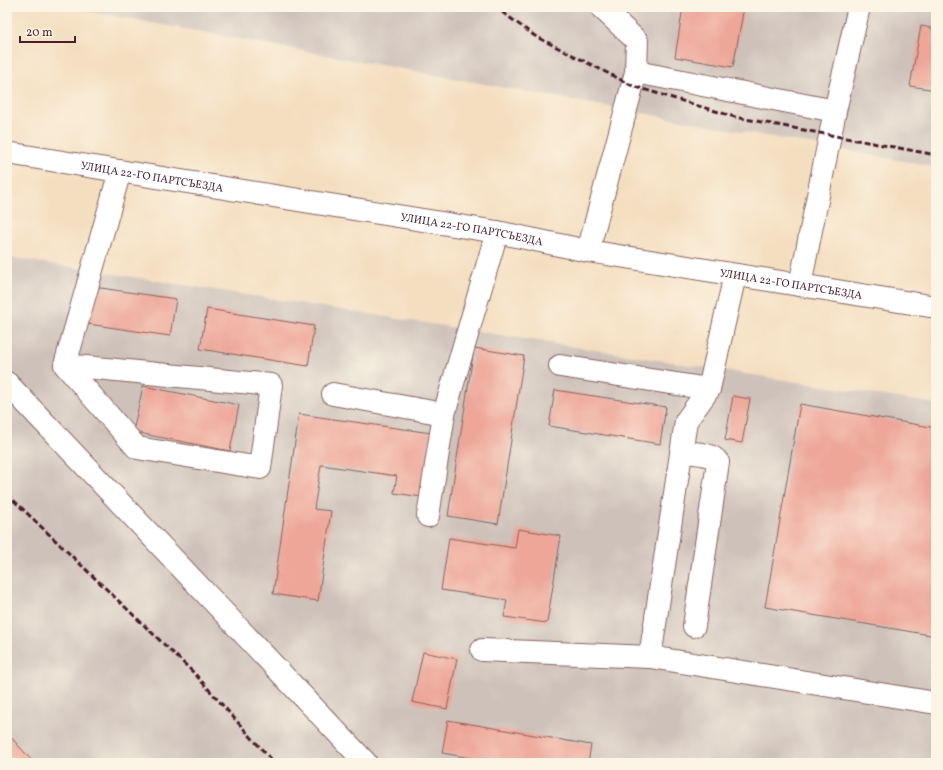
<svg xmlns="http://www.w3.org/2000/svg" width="943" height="770" viewBox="0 0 943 770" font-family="Vollkorn,serif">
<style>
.industrial{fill:#cec1ba}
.building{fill:#eda698}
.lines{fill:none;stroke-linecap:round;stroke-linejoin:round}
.minor-casing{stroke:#86625f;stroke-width:24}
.minor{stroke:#fff;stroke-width:22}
.rail{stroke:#4a1f2b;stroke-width:3;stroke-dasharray:6 3;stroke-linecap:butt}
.labels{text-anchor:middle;stroke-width:3.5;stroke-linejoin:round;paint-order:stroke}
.street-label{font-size:11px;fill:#4a1f2b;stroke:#fcf5e5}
</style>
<rect width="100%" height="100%" fill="#fcf5e5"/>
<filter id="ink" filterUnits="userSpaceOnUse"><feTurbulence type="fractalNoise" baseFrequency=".025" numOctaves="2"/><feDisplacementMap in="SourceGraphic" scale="8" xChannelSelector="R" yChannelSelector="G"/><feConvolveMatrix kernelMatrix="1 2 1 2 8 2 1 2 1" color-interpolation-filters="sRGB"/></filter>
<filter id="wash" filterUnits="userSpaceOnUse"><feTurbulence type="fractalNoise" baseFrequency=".012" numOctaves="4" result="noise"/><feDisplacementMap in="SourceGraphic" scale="16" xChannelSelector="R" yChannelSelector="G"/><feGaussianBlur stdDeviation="0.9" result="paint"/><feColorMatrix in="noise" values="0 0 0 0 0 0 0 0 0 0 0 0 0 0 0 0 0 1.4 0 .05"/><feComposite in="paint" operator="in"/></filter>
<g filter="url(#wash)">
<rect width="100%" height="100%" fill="#f4dec0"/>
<path class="industrial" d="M65,7H936V167Z
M7,257L936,404V763H7Z"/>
<g id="blocks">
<path class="building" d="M683,7H744L733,67L675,57Z
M921,26L936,29V90L910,86Z
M94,287L176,299L170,336L88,324Z
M207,309L314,326L308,366L200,349Z
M474,348L524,356L498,524L448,516Z
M143,386L239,405L230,451L133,432Z
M555,390L666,407L660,444L549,426Z
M733,396L750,399L742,443L725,440Z
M800,404L936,428V636L765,607Z
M299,414L431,433L422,497L394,493L397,476L321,465L314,509L331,511L318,601L273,594Z
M518,529L561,536L547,623L504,617L507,600L441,590L449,538L515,548Z
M423,652L457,659L447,709L412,702Z
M448,720L591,745L588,763H500L442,753Z
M7,733L34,763H7Z"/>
</g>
</g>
<g filter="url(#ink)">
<use href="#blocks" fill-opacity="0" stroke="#86625f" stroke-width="1"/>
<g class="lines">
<g class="minor-casing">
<g id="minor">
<path d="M636,72L835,111"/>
<path id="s1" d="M7,153L497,232L588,251L936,307"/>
<path d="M588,251L636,72L637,41L601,7"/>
<path d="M800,285L835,111L859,7"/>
<path d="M65,365L137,448L260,468L271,385L65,365L120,171"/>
<path d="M560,366L709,389L735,275"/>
<path d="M7,383L366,763"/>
<path d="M333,394L444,414L497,232"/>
<path d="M681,452C691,453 711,452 718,462L694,626"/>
<path d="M428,516L444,414"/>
<path d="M482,650L650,657L686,421L709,389"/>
<path d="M650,657L936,703"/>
</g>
</g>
<use href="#minor" class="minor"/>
<path class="rail" d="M495,7L535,36L633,86L735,117L936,155
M7,494L195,674L274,763"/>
</g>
</g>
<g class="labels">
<g class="street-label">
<text dy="4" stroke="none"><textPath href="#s1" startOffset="147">УЛИЦА 22-ГО ПАРТСЪЕЗДА</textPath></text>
<text dy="4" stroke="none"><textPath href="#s1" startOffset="471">УЛИЦА 22-ГО ПАРТСЪЕЗДА</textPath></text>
<text dy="4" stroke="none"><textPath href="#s1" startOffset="795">УЛИЦА 22-ГО ПАРТСЪЕЗДА</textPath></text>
</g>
</g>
<rect width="943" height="770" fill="none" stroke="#fcf5e5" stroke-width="24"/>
<path d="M20 36v6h55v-6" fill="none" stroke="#4a1f2b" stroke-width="2"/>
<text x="26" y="36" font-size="12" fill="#4a1f2b" stroke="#fcf5e5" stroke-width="3" paint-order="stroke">20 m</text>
</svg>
